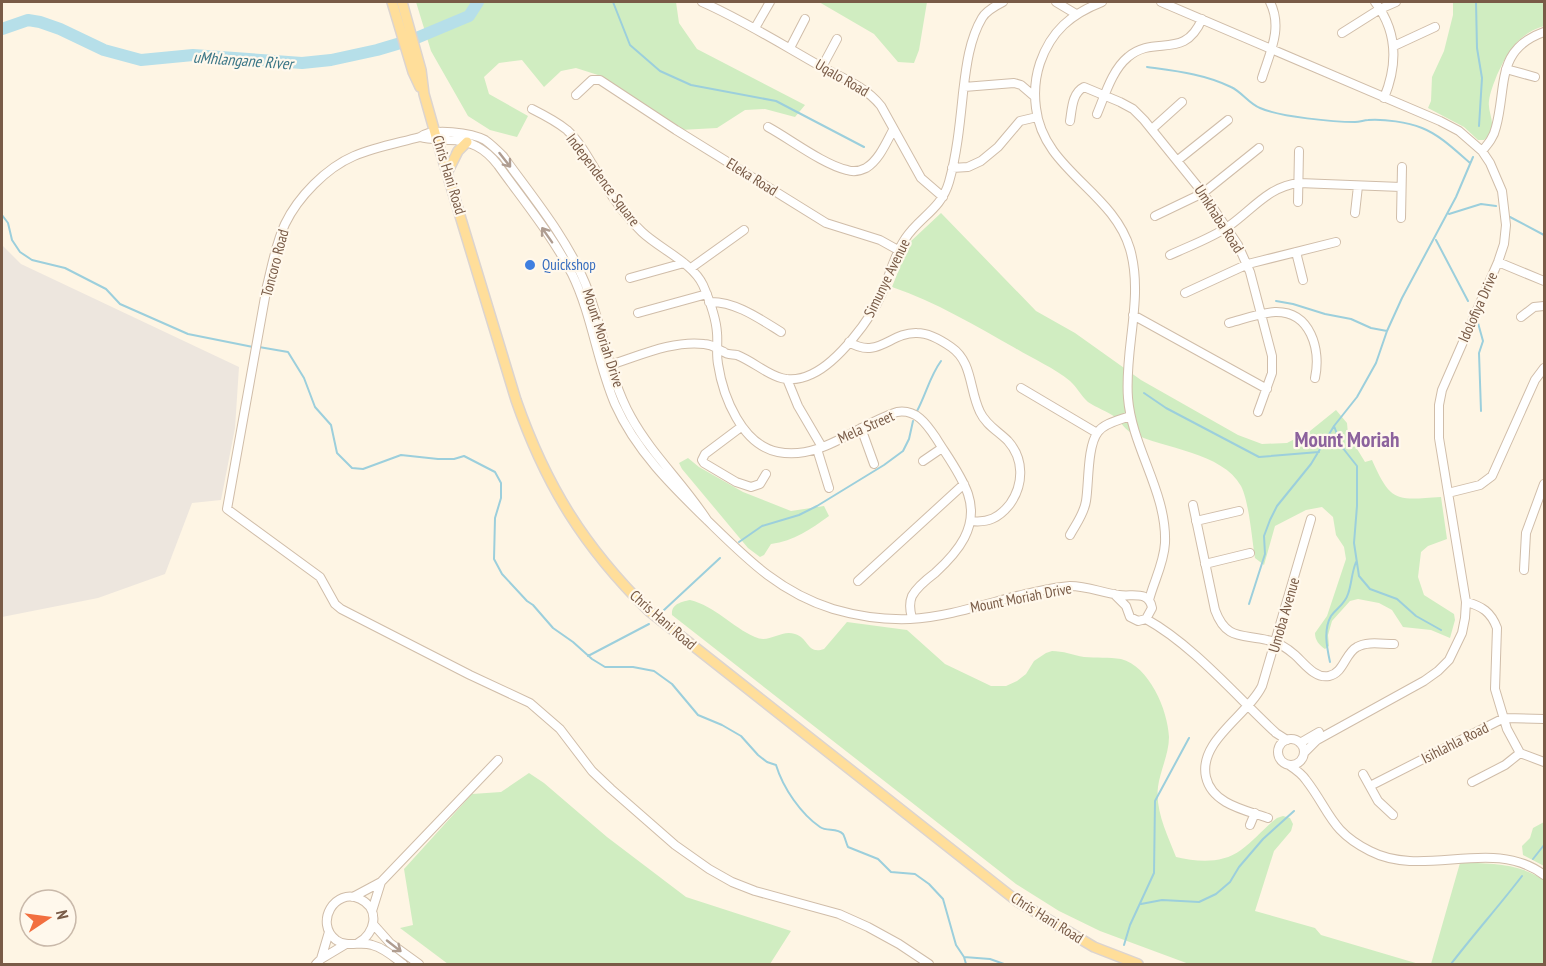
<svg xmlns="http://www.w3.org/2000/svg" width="1546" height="966" viewBox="0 0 1546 966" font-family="'PT Sans Narrow',sans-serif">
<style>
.industrial{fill:#ede6de}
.green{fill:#d0edc1}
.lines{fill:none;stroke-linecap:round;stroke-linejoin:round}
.stream{stroke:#9ccfdc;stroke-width:2}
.river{stroke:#b6dfe9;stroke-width:12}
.minor-casing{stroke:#d0bda9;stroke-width:10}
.major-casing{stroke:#dcd4cf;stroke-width:12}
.minor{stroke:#fff;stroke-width:8}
.major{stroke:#ffde9a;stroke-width:9}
.oneway{stroke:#af9d91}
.shop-dot{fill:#3f7fe0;stroke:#fff8ec;stroke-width:2}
.labels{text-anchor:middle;stroke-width:4.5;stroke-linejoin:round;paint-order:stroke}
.street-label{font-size:15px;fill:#795b47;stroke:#fff8ec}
.shop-label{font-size:15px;fill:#366cbe;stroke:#fff8ec;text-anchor:start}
.water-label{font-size:16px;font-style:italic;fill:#3c7787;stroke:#fff8ec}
.district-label{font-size:21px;font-weight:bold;fill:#8c629d;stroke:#fff8ec}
</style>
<rect width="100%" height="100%" fill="#fef5e4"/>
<path class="industrial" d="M2,245L21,264L239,367L235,428L221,500L192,503L165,574L98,598L2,617Z"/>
<path class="green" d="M416,2H676L679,23L697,49L805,105L795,117L765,109L745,110L717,128L680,130L598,75L576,68L561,71L544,87L522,60L499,63L484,77L489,94L528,116L517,137L490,130L468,116L431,51Z
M819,2H927L919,50L914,63L898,62L874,34Z
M1453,2H1544V26C1518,34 1508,51 1497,75C1494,83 1490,92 1489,101C1487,114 1500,127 1484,140H1478L1464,127L1428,108L1431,101L1432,77L1444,51L1453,15Z
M941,213L1036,311L1075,333L1141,380L1238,435L1262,444L1287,443L1310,431L1336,410L1347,423L1348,434L1365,462L1372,460C1391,503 1396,500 1441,497L1447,539L1428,546L1421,552L1418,577L1424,595L1454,614L1455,620L1450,638L1431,630L1403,627L1392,610L1379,603L1358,599L1350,601L1332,621L1328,635L1329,646L1325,649C1319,645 1315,640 1315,633L1327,616L1346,559L1344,547L1336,535L1333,517L1322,507L1306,510L1275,526L1264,565L1255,558C1252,540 1249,501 1241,486C1222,452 1164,449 1132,433C1125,430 1122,423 1116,418C1108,411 1096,408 1088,402C1081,396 1077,387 1070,381C1054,368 1033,359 1015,348C976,326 936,302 892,287L910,242Z
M688,458L699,467L743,492L791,511L824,506L829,516C811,529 794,541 771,544L764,555L760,557L748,548L682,469L679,463Z
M690,600C715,606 732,627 755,637C769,644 781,629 795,634C809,638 807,655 824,649L847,622L907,630L945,664L991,686H1006L1017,681L1026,674L1034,661L1046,653L1052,651C1063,651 1073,655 1084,657C1096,658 1109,657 1121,659C1149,666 1168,710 1169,737C1169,754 1160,771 1158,787C1155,811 1168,836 1176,857C1198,862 1222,864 1241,850C1254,841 1264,828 1277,818L1283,816L1290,818L1293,824L1291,831L1274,851L1255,911L1315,928L1321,935L1419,964H1189L1100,931L1059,911L1016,884L672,615C671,604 681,602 690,600Z
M529,773L544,783L607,837L686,897L791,931L770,964H448L400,928L413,925L404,869L472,794L501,792Z
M1544,822V866L1523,855L1522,846L1530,838L1533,828Z
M1460,863C1490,863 1518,863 1544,880V964H1431Z"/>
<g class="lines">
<path class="stream" d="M613,2L630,45L660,71L691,85L776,101L864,147
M1476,2L1477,48L1482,78L1479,126
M1147,67C1176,71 1205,74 1231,87C1242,92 1249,104 1260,108C1280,117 1334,122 1355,122C1360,122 1364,120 1368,120C1385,119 1407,122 1422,128C1440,135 1456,151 1470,163
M1449,214L1481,204L1496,206
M2,215L8,223L12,240L20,252L32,260L65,268L106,289L120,304L188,334L253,347
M1510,217L1544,235
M1436,240L1468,301
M1276,301L1293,304L1325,314L1351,319L1371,328L1387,331
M1478,323L1483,341L1479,353L1481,411
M259,347L288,352L304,378L315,407L331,425L337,453L352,468L363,469L401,455L438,459H454L464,456L495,472L501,483V498L495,518L494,559L502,574L527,601L533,605L553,628L573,642L592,659L605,667H633L654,671L672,684L698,715L722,725L741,736L758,755L767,762L776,765C783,788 801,814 820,827C827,832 837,827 843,834C845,837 846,843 848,847L878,859L891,872L915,874L929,884L943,899L956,945L964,957L966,964
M1144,393L1166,408L1259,457L1319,452
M917,411C926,394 930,376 941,361
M1334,426L1342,447L1357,466V506L1354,543L1359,576L1370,589L1397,599L1416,616L1441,630
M739,542L762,526L799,515L817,506L884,465L903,451L909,439L913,421
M1249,604L1265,554L1264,536L1270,520L1277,506L1311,464L1334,426L1357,397L1376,363L1387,331L1402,298L1456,197L1473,157
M664,610L720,558
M588,656L649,624
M1330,662C1327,648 1323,630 1331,616C1337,608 1345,604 1348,594C1352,583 1351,575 1356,562
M1533,859L1544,845
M1141,904L1162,900L1199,902L1216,894L1230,882L1239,867L1263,839L1294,811
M1124,945L1130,925L1154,873L1155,801L1189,738
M964,957L990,959L1004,964
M1451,964C1474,934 1499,906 1522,876"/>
<path class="river" d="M2,29L28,20L40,22L60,29L104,50L141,60L193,55L302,63L331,60L377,50L414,39L469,16L478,2"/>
<g class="minor-casing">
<path id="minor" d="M702,2C743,20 781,44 820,66C842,78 865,86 881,106L921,178L943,197
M1056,2L1076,14
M1102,2C1071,14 1051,31 1040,63C1035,78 1034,93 1036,108C1043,170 1113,191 1130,249C1144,298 1124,349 1128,398C1132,448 1167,492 1165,543C1164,563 1154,581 1149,600
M1161,2L1440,121L1459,131L1482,151L1490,163L1502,191L1506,225L1504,244L1498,262L1442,390L1439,405V438L1466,602L1465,618L1462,633L1449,660L1438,671L1424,681L1317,740L1304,753
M1375,2C1398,32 1398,64 1384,98
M755,28L770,2
M1342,33L1380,9L1396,2
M1394,46L1435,27
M790,48L805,19
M822,67L837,39
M1506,69L1535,77
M1262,78C1270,52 1283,28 1270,2
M964,87L1014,83L1021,85L1035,97
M576,95L592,80H600L676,130L826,223L880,240L898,250
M532,109C544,115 556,121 567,130C582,144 592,165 603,182C614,200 627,218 642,232C660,249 693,263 703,285C709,299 716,317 717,333C718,343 716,353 718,364C723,397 742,445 778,452C821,461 858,424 897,412C916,409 926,423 936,438C947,456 961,474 968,494C979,527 958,552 935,573C927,579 917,587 912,596C909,603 910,611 912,618
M1097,114C1105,95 1112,70 1128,57C1155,34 1184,61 1202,19
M1070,121C1072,109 1072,93 1084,87L1120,102L1133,109L1144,120L1203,193L1238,245L1250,272L1272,356V373L1258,412
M768,127C790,139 824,165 847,170C853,172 860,171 866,168C879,160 886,143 893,130
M1152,129L1182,102
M420,137C430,140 439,139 449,140C470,140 485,148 498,165C523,200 552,235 572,274C592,315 597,362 615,404C636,451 672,486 708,521C747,559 779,592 833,609C857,616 884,620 910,619C948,617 988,603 1025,594C1040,591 1055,587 1070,586C1088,586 1102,593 1119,595C1132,597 1149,590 1152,608L1146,619
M1482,151C1488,144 1494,137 1496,127C1507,87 1495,49 1544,32
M1178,160L1228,120
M952,168L968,167L981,161L998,147L1020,121L1037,117
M1298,202L1299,151
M1355,213L1358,186
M1155,216L1203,193L1259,148
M1401,218L1402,167
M1296,252L1303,280
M1170,255C1189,246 1212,238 1229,226C1252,210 1269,186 1299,183L1401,187
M1498,262L1544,281
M691,268L744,230
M630,278L684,263
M1185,293L1248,264L1336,242
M709,302C735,301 760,319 781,332
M638,313L707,294
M1133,315L1267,389
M1521,317L1534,307L1544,306
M1229,323C1244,319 1260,313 1275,312C1311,311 1321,350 1315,378
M849,342C878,360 890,332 917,333C929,333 941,340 951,347C973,362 969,390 980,412C986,425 998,431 1008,441C1024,459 1024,484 1010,504C999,518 988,523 971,521
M607,366C637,357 672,340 704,344C715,345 715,348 724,352C727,355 733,354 737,355C764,366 779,390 812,374C838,362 871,319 882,293C890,275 894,255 905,239C919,217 941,210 949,182C957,154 960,122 963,93C966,68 969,40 982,18C986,11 995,6 1003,2
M787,379L798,406L822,447
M1021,388L1097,433
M741,427L705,454L702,460L704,463L736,482L751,487L760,484L766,474
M861,428L874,464
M817,449L829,488
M923,461L942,448
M1448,493L1480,485L1492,476L1535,380L1544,368
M1193,505L1215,610C1226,640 1241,634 1267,640C1277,642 1287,648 1295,655C1304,663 1315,679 1329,676C1344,673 1345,653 1357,647C1367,641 1382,644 1394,644
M707,520C684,484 652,455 631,417C608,376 603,326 585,283C567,238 531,195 503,156C498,151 492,145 485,140C472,133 432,127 420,137C398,143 375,147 354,156C326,168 298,197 285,224C276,243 272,266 267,286L227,509L320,577L335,604L341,609L470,675L530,703L560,729L592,771L611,789L675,845L709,869L732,882L755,891L839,914L868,927L899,944L929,964
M1196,521L1239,511
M1070,535C1076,524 1084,514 1086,501C1089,483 1087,446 1098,432C1104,423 1120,420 1130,416
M1205,564L1250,553
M1524,570L1526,533L1544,484
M858,581L964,484
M1114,594L1126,606L1130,617L1138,621L1146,619C1193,645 1236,696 1276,733L1287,740
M1466,602C1482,606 1491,612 1497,628L1495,689L1507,729L1520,753L1544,762
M1278 752a13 13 0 1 1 26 0a13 13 0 1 1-26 0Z
M1300,743L1319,732L1317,740
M1289,765C1295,769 1302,774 1306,780C1330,811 1330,831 1370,851C1424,879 1493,836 1544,875
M1363,774L1378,801L1393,815
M1472,782L1505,765L1520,753
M1370,786L1504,718L1544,719
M1268,818C1245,810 1212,804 1206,777C1198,741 1248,715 1262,686L1311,519
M1250,825L1255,813
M353,897L381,882L498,760
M372,911L381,882
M373,924L390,943L419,964
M358,943C375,934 381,909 360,899C335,887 314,923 336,940C347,948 360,941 372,945C384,948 394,957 403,964
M321,959L346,944
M316,964L321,959L329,932"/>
</g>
<g class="major-casing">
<path id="major" d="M392,2L413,72L420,87
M402,2L421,70L424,94L437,140L516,400C546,486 584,547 649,611L1017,901L1094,947L1138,964
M447,173L458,151L467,142"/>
</g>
<use href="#minor" class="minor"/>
<use href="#major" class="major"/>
</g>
<defs><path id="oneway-shaft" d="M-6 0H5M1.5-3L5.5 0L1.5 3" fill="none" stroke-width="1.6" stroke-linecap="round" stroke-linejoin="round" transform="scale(1.5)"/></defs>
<g class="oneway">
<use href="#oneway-shaft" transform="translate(505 160) rotate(52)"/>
<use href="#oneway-shaft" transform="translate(547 235) rotate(-125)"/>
<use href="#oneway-shaft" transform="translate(394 946) rotate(38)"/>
</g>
<circle class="shop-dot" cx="530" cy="265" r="6"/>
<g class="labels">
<g class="street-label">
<text transform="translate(842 78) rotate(30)" y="5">Uqalo Road</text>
<text transform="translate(449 175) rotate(73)" y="5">Chris Hani Road</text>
<text transform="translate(752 177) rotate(32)" y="5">Eleka Road</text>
<text transform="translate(603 180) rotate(53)" y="5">Independence Square</text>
<text transform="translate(1219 219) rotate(57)" y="5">Umkhaba Road</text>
<text transform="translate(275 263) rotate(-75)" y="5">Toncoro Road</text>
<text transform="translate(887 278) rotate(-64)" y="5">Simunye Avenue</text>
<text transform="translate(1478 307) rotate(-66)" y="5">Idolofiya Drive</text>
<text transform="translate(603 338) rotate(72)" y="5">Mount Moriah Drive</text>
<text transform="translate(866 427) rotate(-24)" y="5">Mela Street</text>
<text transform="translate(1021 598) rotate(-11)" y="5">Mount Moriah Drive</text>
<text transform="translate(1284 615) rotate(-74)" y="5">Umoba Avenue</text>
<text transform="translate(663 620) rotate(41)" y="5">Chris Hani Road</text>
<text transform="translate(1455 743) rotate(-27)" y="5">Isihlahla Road</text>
<text transform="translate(1047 918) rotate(32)" y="5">Chris Hani Road</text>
</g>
<g class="shop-label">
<text x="542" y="270">Quickshop</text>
</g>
<g class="water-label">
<text transform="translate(243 60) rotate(4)" y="6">uMhlangane River</text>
</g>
<g class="district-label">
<text x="1347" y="447">Mount Moriah</text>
</g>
</g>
<rect width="1546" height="966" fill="none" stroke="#795b47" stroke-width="6"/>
<g transform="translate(48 918) rotate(77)"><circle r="28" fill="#fff8ec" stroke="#c9b9aa" stroke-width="1.5"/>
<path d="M0-4.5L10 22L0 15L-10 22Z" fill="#f26f3f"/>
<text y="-9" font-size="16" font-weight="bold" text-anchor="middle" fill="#795b47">N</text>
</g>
</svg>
